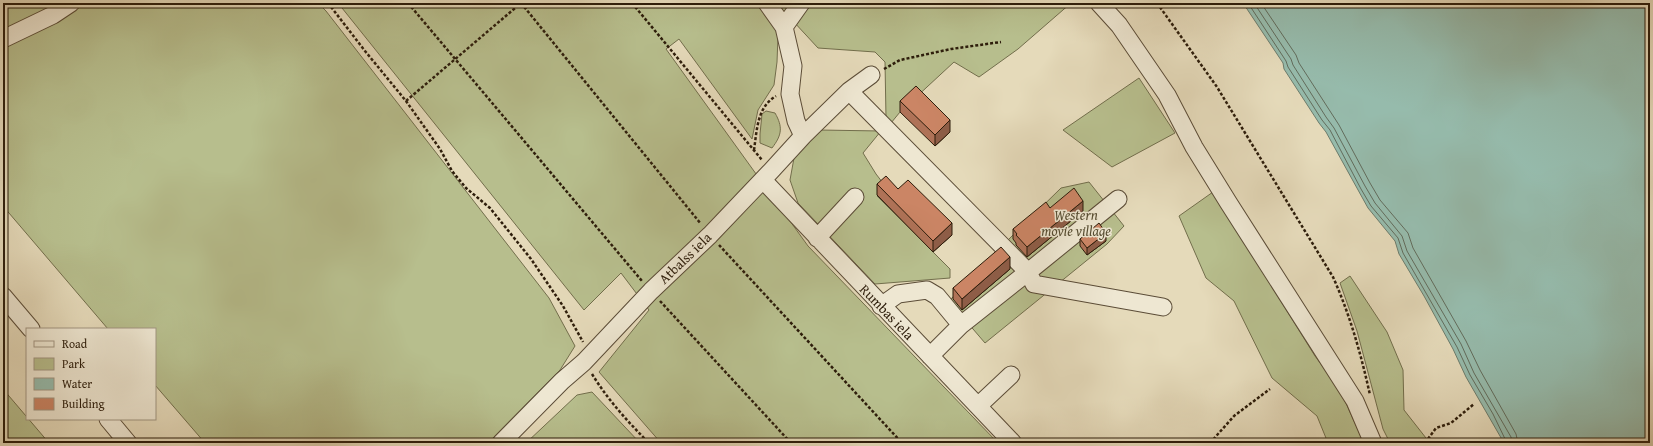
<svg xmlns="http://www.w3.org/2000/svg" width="1653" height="446" viewBox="0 0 1653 446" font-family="'Gentium Book Plus',serif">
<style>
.green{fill:#b7be8d;stroke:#726e4c}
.water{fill:#96bbac;stroke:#6c7c6c}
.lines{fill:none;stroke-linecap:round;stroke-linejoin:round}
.shore{stroke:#626c5c;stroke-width:1}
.minor-casing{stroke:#5b4c37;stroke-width:19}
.path{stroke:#2d1d0b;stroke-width:2.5;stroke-dasharray:3 2;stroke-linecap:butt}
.minor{stroke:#eee7d2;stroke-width:17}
.wall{fill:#af7257;stroke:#2d1d0b}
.shaded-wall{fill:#8e5d47;stroke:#2d1d0b}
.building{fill:#cb8565;stroke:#2d1d0b}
.labels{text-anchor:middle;stroke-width:3;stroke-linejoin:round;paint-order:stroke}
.park-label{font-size:14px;font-style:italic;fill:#564d32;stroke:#eee7d2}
.street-label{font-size:14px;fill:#2d1d0b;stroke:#eee7d2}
</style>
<rect width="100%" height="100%" fill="#e5daba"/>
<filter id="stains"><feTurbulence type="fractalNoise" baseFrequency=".005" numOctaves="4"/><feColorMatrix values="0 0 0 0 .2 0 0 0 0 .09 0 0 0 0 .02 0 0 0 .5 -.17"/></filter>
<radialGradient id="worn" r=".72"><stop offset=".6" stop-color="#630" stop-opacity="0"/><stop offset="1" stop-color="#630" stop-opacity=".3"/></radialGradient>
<path class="green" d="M3,3H318L326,11L549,298L575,346L560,370L488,443H205L155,385V329H108L3,206Z
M338,3H1071L1018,49L979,77L954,62L900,112L891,123L886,118L885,62L875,52L818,48L793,21L778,36L777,62L774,85L758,110L752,139L679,39L666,49L808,246L998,443H661L599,372L649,310L621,273L584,310Z
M1139,78L1175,133L1112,167L1063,130Z
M766,111L775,113C783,127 782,135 772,148L760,143V134L762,114Z
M819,130L881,131L863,153L876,174L886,187L877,196L950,269V278L875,284L798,203L790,180L794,158Z
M1089,182L1124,226L1107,244L985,343L949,301L1010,238L1061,188Z
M1213,192L1315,356L1340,390L1364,443H1328L1317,416L1272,378L1234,301L1206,278L1179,216Z
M1350,276L1387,332L1403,370L1404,410L1426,438L1423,443H1390L1383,429L1357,331L1340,283Z
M3,389L49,443H3Z
M592,392L640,443H526L577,395Z"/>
<path class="water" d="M1243,3H1650V443H1504L1466,377L1453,349L1424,296L1399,254L1395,241L1368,208L1326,132L1319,123L1284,69L1283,63Z"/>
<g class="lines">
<path class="shore" d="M1248,3L1286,61L1288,67L1322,120L1330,130L1361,189L1371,206L1398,238L1403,253L1457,347L1470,375L1493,414L1507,443
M1254,3L1291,59L1293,65L1326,117L1334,128L1365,186L1375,203L1402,236L1407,251L1461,344L1474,373L1511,437L1512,443
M1261,3L1296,55L1299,63L1339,125L1370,183L1380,200L1408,233L1413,248L1466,341L1480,370L1516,434L1518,443"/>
<g class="minor-casing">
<path id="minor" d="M767,3L784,27L793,66L790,94L796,121L803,136
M1099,3L1119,25L1167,95L1194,147L1228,202L1355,401L1373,443
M784,27L801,3
M3,39L53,15L71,3
M849,91L1028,272L961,325L930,356
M763,180L1013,443
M1118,199L1028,272L1034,284L1163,307
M817,238L855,197
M3,296L31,329
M881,306L898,294L927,290L937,296L961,325
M978,406L1011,375
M108,419L128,443
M501,443L562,381L584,362L651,291L710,235L771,171L803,136L849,91L871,75"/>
</g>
<path class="path" d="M328,3L365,51L406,101L440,149L452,171L466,188L490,208L531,259L563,306L583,342
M408,3L642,281
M521,3L701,224
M632,3L762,160
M1157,3L1217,87L1333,277C1350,315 1361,354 1370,395
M884,69L900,60L951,49L1001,42
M406,101L521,3
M754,150C757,130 757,107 776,96
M719,245L902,443
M660,301L791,443
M592,374C608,400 628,422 649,443
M1210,443L1234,416L1270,389
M1425,443L1436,428L1451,423L1474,404"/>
<use href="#minor" class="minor"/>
</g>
<path class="wall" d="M900,101L950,132L935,146L900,112Z
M877,184L898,189L952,235L933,252L877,195Z
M1050,208L1083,211L1027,257L1016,245V243L1013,239V229Z
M1080,239L1106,241L1087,255L1080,246Z
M1010,269L962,310L953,299V288Z"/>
<path class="shaded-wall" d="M950,120V132L935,146V135Z
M1083,201V211L1027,257V247Z
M952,223V235L933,252V241Z
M1106,233V241L1087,255V248Z
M1010,257V269L962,310V299Z"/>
<path class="building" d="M916,86L950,120L935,135L900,101Z
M886,176L898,189L908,180L952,223L933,241L877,184Z
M1074,188L1083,201L1027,247L1016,235L1017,234L1013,229L1046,202L1050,208Z
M1099,223L1106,233L1087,248L1080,239Z
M1001,247L1010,257L962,299L953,288Z"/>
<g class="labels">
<g class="park-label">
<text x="1076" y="220">Western<tspan x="1076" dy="16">movie village</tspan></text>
</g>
<g class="street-label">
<text transform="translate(685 258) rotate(-44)" y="5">Atbalss iela</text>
<text transform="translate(887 312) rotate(46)" y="5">Rumbas iela</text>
</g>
</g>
<rect width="1653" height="446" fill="none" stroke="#e5daba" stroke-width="16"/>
<rect x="4" y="4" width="1645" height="438" fill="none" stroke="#2d1d0b" stroke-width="2"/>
<rect x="8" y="8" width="1637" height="430" fill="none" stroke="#2d1d0b"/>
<rect x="26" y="328" width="130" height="92" fill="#eee7d2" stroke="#a19682"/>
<rect x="34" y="341" width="20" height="6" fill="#eee7d2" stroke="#a19682"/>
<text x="62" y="348" font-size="12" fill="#2d1d0b">Road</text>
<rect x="34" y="358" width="20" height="12" fill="#b7be8d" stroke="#a19682"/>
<text x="62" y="368" font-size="12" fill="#2d1d0b">Park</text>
<rect x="34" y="378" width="20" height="12" fill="#96bbac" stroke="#a19682"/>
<text x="62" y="388" font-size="12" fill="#2d1d0b">Water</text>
<rect x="34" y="398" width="20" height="12" fill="#cb8565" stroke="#a19682"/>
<text x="62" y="408" font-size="12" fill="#2d1d0b">Building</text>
<rect width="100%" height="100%" filter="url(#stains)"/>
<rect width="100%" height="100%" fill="url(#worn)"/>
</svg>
